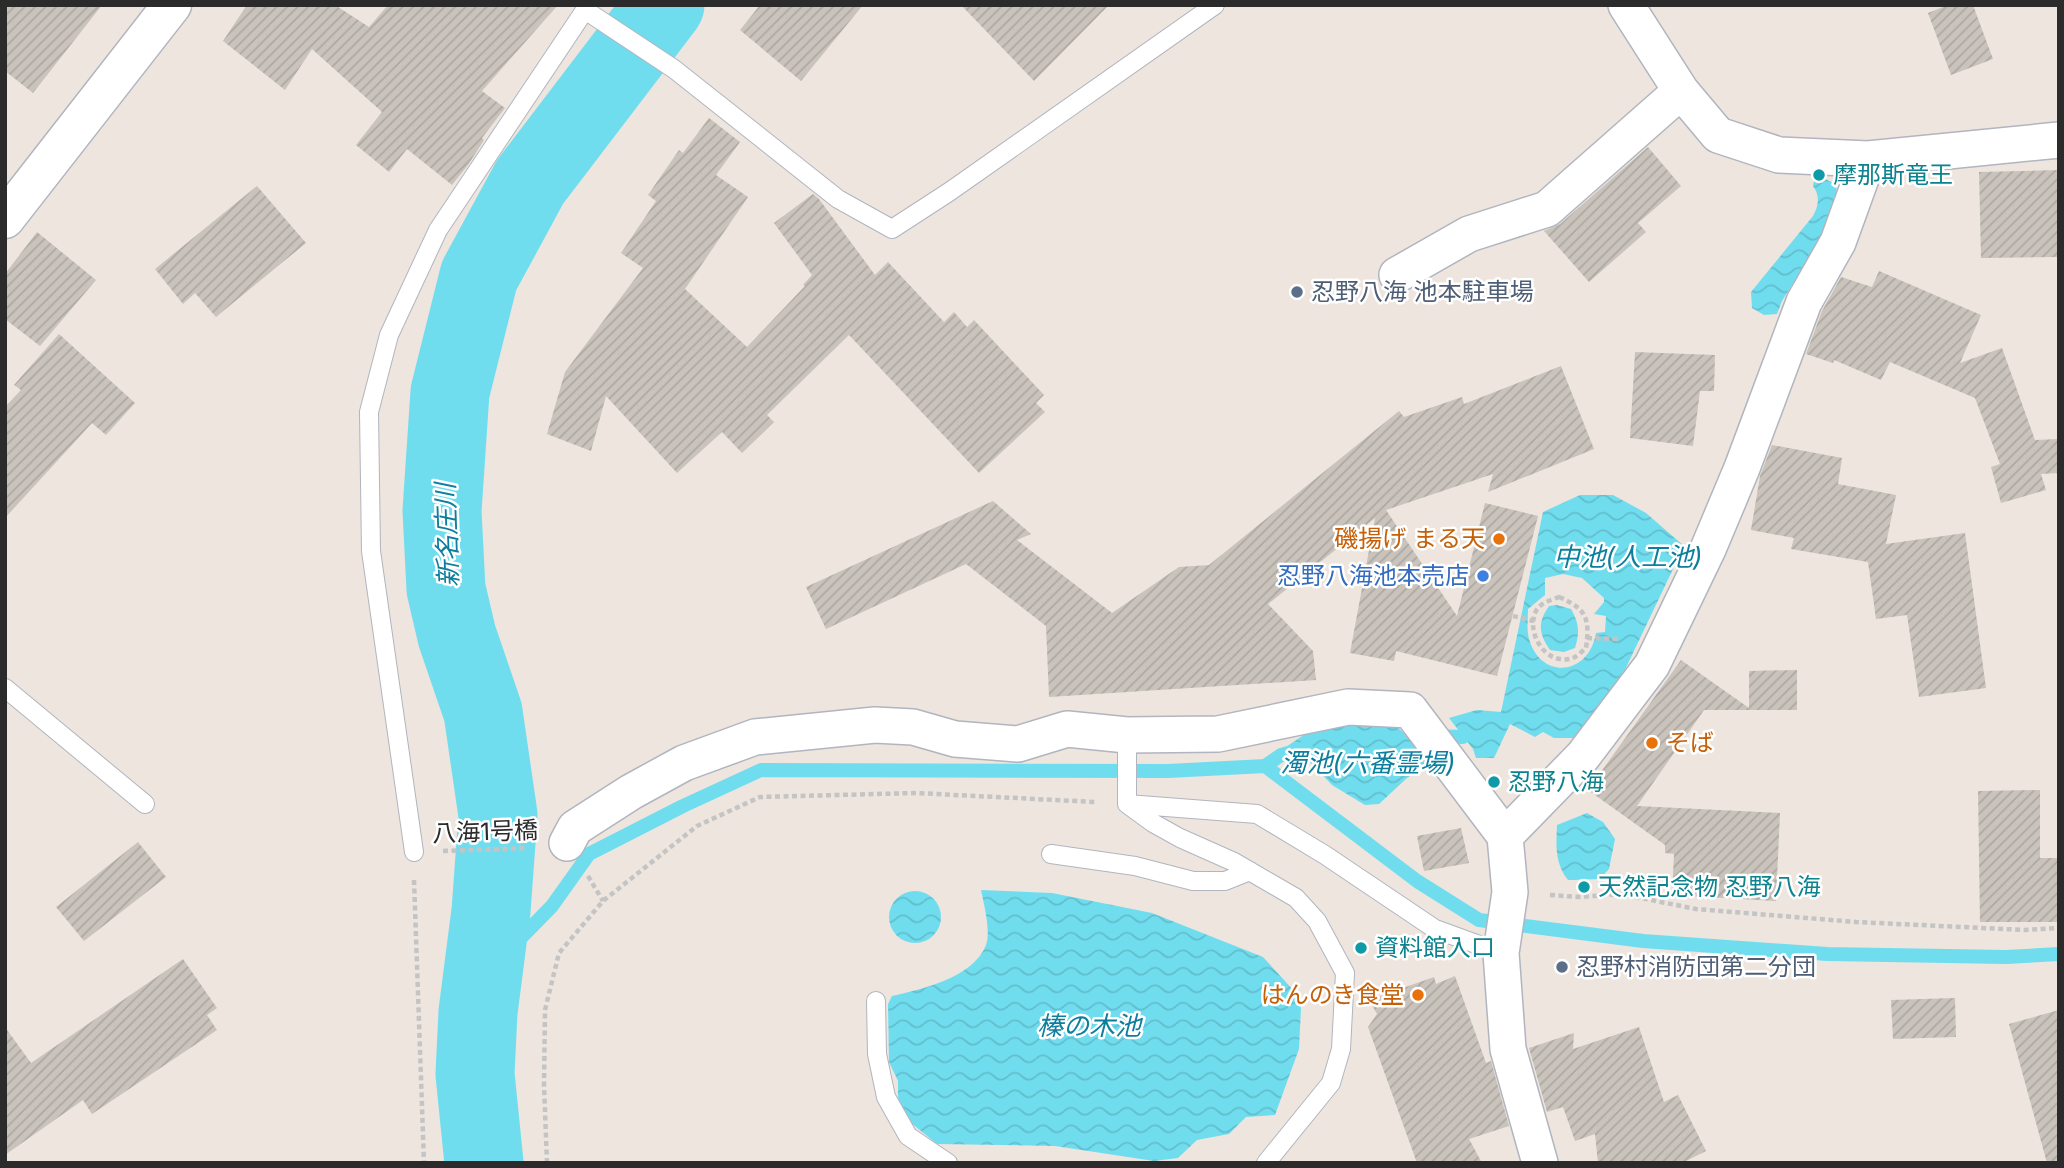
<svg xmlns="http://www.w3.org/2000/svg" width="2064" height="1168" viewBox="0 0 2064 1168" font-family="Inter,'Noto Sans JP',sans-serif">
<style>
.water{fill:url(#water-waves);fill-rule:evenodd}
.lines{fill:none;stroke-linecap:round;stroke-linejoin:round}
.stream{stroke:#70ddef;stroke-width:14}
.river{stroke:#70ddef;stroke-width:79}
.building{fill:url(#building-hatch)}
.lane-casing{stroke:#b1b5bf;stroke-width:20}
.street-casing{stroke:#b1b5bf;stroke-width:38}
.secondary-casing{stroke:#b1b5bf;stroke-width:41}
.path{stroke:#c4c4c4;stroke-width:4.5;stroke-dasharray:5 3.5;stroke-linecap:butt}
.lane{stroke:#fff;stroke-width:18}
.street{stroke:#fff;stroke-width:35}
.secondary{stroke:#fff;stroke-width:38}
.culture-dot{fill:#0f9aa8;stroke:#fff;stroke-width:2.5}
.service-dot{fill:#5c6f8a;stroke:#fff;stroke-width:2.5}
.food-dot{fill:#e8710a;stroke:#fff;stroke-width:2.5}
.shop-dot{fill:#3f7fe0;stroke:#fff;stroke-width:2.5}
.labels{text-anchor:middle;stroke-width:5;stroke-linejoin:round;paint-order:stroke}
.culture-label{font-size:24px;fill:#0d838f;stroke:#fff;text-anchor:start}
.service-label{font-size:24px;fill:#4e5e75;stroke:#fff;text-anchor:start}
.food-label{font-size:24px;fill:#c56008;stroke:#fff;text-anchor:end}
.shop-label{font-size:24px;fill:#366cbe;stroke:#fff;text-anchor:end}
.street-label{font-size:24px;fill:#2b2b2b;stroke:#fff}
.water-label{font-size:26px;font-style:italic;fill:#0d7e9e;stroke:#fff}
</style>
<defs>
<pattern id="water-waves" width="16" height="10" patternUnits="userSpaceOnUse" patternTransform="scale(1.75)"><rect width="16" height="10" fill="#70ddef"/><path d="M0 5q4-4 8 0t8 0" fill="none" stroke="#61becd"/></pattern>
<pattern id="building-hatch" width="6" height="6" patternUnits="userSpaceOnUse" patternTransform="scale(1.75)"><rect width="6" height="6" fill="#c9c3bc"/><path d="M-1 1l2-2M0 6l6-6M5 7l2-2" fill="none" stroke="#ada8a2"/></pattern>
</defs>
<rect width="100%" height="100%" fill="#ede5de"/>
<path class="water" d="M1824,178L1836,185L1838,200L1834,218L1782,301L1777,314L1764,315L1752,308L1751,292L1813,216C1819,205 1820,196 1813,186L1814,180Z
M1580,495H1613L1646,513L1684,546L1622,676L1574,738H1554L1543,732L1535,737L1510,724L1494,758H1476L1473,749L1449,718L1477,710L1501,712L1543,512ZM1563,574L1582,578L1604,598V602L1594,614L1606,616L1605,632L1596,633C1589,675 1543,680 1530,642C1526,631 1528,620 1528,609L1545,595V578Z
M1557,605L1571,609C1579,623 1580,632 1575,648L1564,652L1550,650C1539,634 1537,623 1549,606Z
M1393,723L1426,754L1424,766L1407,778L1379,804L1365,805L1332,785L1309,761L1293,756L1286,747L1305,734L1342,726Z
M1587,813L1603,822L1615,839L1609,869L1600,879L1568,880C1555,864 1556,846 1557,825Z
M981,890L1052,893L1152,913L1263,957L1295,992L1301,1008L1299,1049L1275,1115L1246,1117L1229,1134L1197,1140L1178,1158L1154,1161L1055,1146L937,1144L910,1122L898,1098V1081L889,1062L888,1004L892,996C922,989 973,978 986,945C991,932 984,904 981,890Z
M889 917a26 26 0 1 1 52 0a26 26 0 1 1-52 0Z"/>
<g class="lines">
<path class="stream" d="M1433,736L1463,737
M1265,766L1281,755L1306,748
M478,1012L504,955L552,906L589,854L683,806L761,770L1168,771L1265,766L1417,881L1479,920L1643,941L1827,954L2006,957L2059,954"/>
<path class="river" d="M484,1163L475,1074L478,1012L491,911L498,815L483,712L457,636L446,589L442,511L450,392L479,276L530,182L665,5"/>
</g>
<path class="building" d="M5,5H102L33,93L5,71Z
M247,5H335L369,27L388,5H558L482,91L505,108L482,138L484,140L468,165L452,185L407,149L389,172L356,145L382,112L312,49L285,90L223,41Z
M760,5H863L801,81L740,30Z
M961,5H1109L1034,81Z
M1948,5H1973L1993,59L1951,75L1928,13Z
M709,118L740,142L716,175L748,197L685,289L747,347L805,286L803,285L812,275L774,223L813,194L819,199L875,275L888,262L944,322L954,312L967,327L974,320L1044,395L1036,403L1045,412L979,473L849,335L767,415L774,422L742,453L722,432L677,473L606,396L591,451L547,434L565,372L643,268L621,253L656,201L648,195L679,150L683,153Z
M1648,147L1681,186L1638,223L1646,232L1589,282L1544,231L1560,224Z
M2059,170V257L1981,258L1979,172Z
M257,186L306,243L216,317L195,293L183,304L155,269Z
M37,232L96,280L40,346L5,319V274Z
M1879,271L1981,315L1960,363L2002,348L2035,440L2059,439V473L2041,474L2046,490L2001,503L1991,467L2000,464L1975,398L1890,362L1881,380L1834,360L1833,363L1806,354L1822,311L1841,277L1872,287Z
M59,334L135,403L106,435L92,423L5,518V407L21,390L14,385Z
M1635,352L1715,355L1714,391H1700L1693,446L1630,438Z
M1561,366L1594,449L1488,492L1493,474L1386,510L1457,616L1485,503L1538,516L1497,676L1396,651L1394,661L1350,653L1375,518L1268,604L1313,651L1316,680L1049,697L1046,626L966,564L826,629L806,587L993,501L1031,534L1017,540L1112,613L1179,567L1209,565L1399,411L1404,417L1462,397L1464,404Z
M1772,445L1842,458L1838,484L1896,495L1886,544L1965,533L1986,688L1919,697L1907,615L1876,619L1868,562L1791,549L1794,538L1751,530L1760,476Z
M1681,660L1749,708V671L1797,670V710H1704L1637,806L1780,813L1776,901L1672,895L1674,854L1665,853V845L1588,790Z
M2040,790V858H2058L2059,922H1980L1978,791Z
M1461,828L1469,863L1424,871L1417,836Z
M138,842L166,877L84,941L56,907Z
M183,959L217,1008L207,1015L217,1030L92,1114L83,1100L5,1155V1027L31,1063Z
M1455,976L1486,1063L1491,1061L1509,1126L1469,1139L1482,1163H1417L1368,1027L1377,1014L1369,1000L1434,977L1436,984Z
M1955,998L1956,1037L1893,1039L1891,1000Z
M2059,1010V1163H2047L2009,1024Z
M1639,1027L1664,1102L1678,1095L1706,1151L1682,1163H1598L1595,1134L1575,1141L1563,1107L1547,1112L1529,1048L1574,1033L1573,1049Z"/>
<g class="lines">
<g class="lane-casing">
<path id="lane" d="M5,688L145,804
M1127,741V804
M1127,804L1153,823L1180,838L1234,862L1296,898L1317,921L1345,973L1341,1049L1331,1083L1266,1163
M1127,804L1257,814L1325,855L1435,929L1501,953
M414,852L371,551L369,412L389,335L438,230L585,10L674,69L838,199L892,229L949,192L1215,5
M1051,854L1135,866L1193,881H1225L1250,871
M876,1001L877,1054L886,1097L908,1136L948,1163"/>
</g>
<g class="street-casing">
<path id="street" d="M1626,5L1681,91L1718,135L1779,155L1868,159
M1397,275L1469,234L1547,209L1681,91
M567,843L575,828L631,792L684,763L755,737L875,725L913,727L955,739L1018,744L1067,729L1127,735L1218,734L1348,707L1410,710L1505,836
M1540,1163L1508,1049L1501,953L1510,892L1505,836L1583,756L1652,665L1708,549L1742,468L1804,302L1838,242L1868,159L2059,140"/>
</g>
<g class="secondary-casing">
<path id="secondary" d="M5,219L172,5"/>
</g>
<path class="path" d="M1559,597C1587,609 1590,619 1586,648C1582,651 1578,656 1573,658C1547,667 1525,634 1536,611C1540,603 1551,600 1559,597Z
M1513,616L1534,621
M1587,638L1621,639
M443,851L528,848
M588,876L603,901
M414,880L424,1163
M1550,895L1578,897L1621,894L1696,909L1856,922L2025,930L2059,928
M547,1163L544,1085L545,1010L559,953L603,901L697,826L760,797L916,793L1095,802"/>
<use href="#lane" class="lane"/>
<use href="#street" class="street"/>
<use href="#secondary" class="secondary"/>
</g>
<g class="culture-dot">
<circle cx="1819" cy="175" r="7"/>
<circle cx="1494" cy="782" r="7"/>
<circle cx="1584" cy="887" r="7"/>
<circle cx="1361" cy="948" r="7"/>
</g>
<g class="service-dot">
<circle cx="1297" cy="292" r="7"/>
<circle cx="1562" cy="967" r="7"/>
</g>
<g class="food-dot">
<circle cx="1499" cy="539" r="7"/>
<circle cx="1652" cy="743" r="7"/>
<circle cx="1418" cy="995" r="7"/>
</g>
<circle class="shop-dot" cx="1483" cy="576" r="7"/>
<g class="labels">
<g class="culture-label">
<text x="1833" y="183">摩那斯竜王</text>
<text x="1508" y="790">忍野八海</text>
<text x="1598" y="895">天然記念物 忍野八海</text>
<text x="1375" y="956">資料館入口</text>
</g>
<g class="service-label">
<text x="1311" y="300">忍野八海 池本駐車場</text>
<text x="1576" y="975">忍野村消防団第二分団</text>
</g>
<g class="food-label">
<text x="1485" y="547">磯揚げ まる天</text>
<text x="1666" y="751" text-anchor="start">そば</text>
<text x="1404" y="1003">はんのき食堂</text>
</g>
<g class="shop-label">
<text x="1469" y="584">忍野八海池本売店</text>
</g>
<g class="street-label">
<text transform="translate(485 832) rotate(-2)" y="8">八海1号橋</text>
</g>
<g class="water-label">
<text transform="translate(447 535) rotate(-92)" y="9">新名庄川</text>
<text x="1628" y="566">中池(人工池)</text>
<text x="1368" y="772">濁池(六番霊場)</text>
<text x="1089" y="1035">榛の木池</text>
</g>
</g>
<rect width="2064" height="1168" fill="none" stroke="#2b2b2b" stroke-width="14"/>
</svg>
